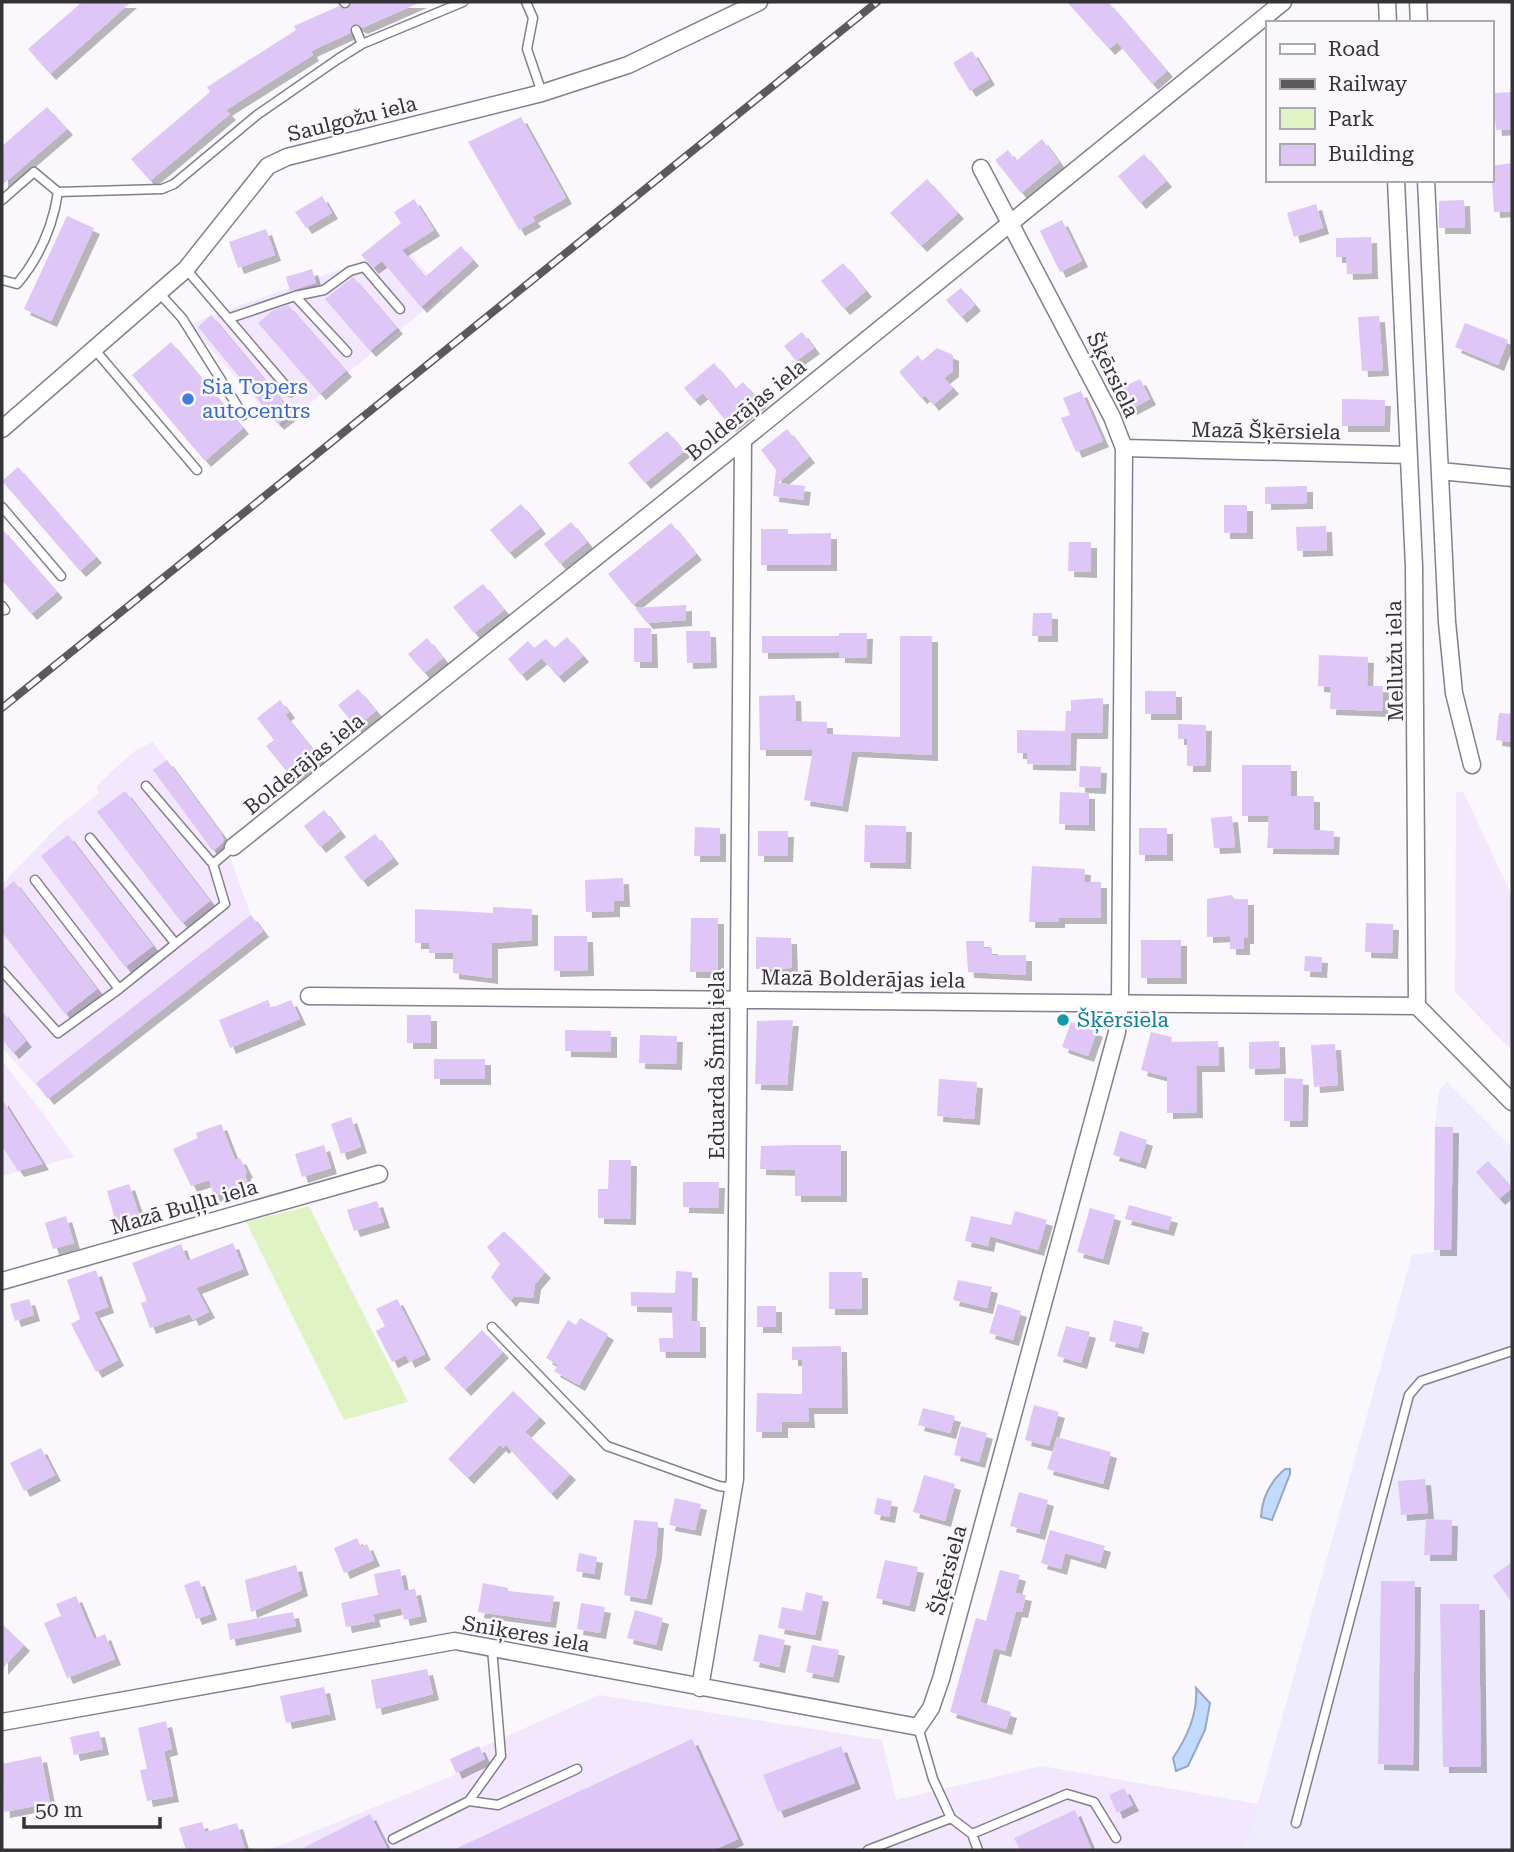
<svg xmlns="http://www.w3.org/2000/svg" width="1514" height="1852" viewBox="0 0 1514 1852" font-family="'Roboto Serif',serif">
<style>
.commercial{fill:#eeecfe}
.built{fill:#f2e7fd}
.green{fill:#e0f3c5}
.water{fill:#c1dafd;stroke:#97a8c2;stroke-width:2}
.building{fill:#dec7f6;filter:url(#shadow)}
.lines{fill:none;stroke-linecap:round;stroke-linejoin:round}
.service-casing{stroke:#857e8c;stroke-width:11}
.minor-casing{stroke:#857e8c;stroke-width:19}
.service{stroke:#fff;stroke-width:8}
.minor{stroke:#fff;stroke-width:16}
.rail-casing{stroke:#5b585e;stroke-width:8}
.rail{stroke:#faf7fd;stroke-width:5;stroke-dasharray:16;stroke-linecap:butt}
.shop-dot{fill:#3f7fe0;stroke:#faf7fd;stroke-width:2.5}
.culture-dot{fill:#0f9aa8;stroke:#faf7fd;stroke-width:2.5}
.labels{text-anchor:middle;stroke-width:5;stroke-linejoin:round;paint-order:stroke}
.street-label{font-size:21px;fill:#353238;stroke:#faf7fd}
.shop-label{font-size:21px;fill:#366cbe;stroke:#faf7fd;text-anchor:start}
.culture-label{font-size:21px;fill:#0d838f;stroke:#faf7fd;text-anchor:start}
</style>
<defs>
<filter id="shadow"><feDropShadow dx="6" dy="6" stdDeviation="0" flood-color="#0004"/></filter>
</defs>
<rect width="100%" height="100%" fill="#faf7fd"/>
<path class="commercial" d="M1447,1082L1512,1148V1850H1245L1412,1255L1434,1252L1435,1127L1439,1091Z"/>
<path class="built" d="M404,246L444,294L280,428L189,324Z
M153,742L221,833L251,915L263,931L48,1099L2,1047V884L56,828L99,793L96,788L110,773L136,750Z
M1463,791L1512,896V1051L1455,992L1456,793Z
M2,1061L42,1112L74,1157L2,1176Z
M599,1695L882,1740L896,1800L1042,1766L1258,1804L1245,1850H268L452,1776L485,1759L480,1748Z"/>
<path class="green" d="M309,1206L408,1402L344,1420L246,1222Z"/>
<path class="water" d="M1285,1469H1290V1474L1272,1520L1261,1517C1262,1497 1271,1481 1285,1469Z
M1196,1688L1210,1703L1205,1730L1188,1766L1176,1771L1173,1758C1186,1739 1198,1713 1196,1688Z"/>
<path class="building" d="M82,2H131L50,74L28,49Z
M351,2H421L362,28L353,24L350,33L311,51L313,55L226,110L230,114L150,181L131,159L210,92L207,87L296,30L294,26L339,6L347,9Z
M1067,2H1108L1167,71L1152,84L1117,42L1109,49Z
M972,51L989,79L970,91L953,63Z
M1512,92V129L1496,130L1493,93Z
M47,107L67,129L2,185V146Z
M521,117L566,198L532,217L535,221L519,230L468,142Z
M1042,139L1059,162L1021,193L995,160L1008,150L1016,161Z
M1144,154L1166,181L1140,203L1118,176Z
M1512,163V211L1494,212L1491,166Z
M927,179L958,213L921,246L890,213Z
M322,196L332,213L306,228L295,212Z
M414,199L434,230L402,250L425,277L461,246L473,260L421,307L382,261L373,268L361,255L401,223L394,212Z
M1464,200L1465,228H1439V201Z
M1316,204L1323,228L1294,237L1287,213Z
M67,216L94,228L51,321L24,309Z
M1062,220L1082,261L1060,272L1040,231Z
M266,229L275,255L238,268L229,242Z
M1371,237L1372,273L1347,274L1346,257H1336V238Z
M843,263L866,291L844,309L821,281Z
M312,269L316,283L290,291L286,277Z
M353,277L397,328L370,351L325,299Z
M961,288L975,305L961,317L946,300Z
M288,305L346,371L320,394L258,323L272,311Z
M211,315L292,413L278,424L198,327Z
M1379,316L1383,370L1362,371L1358,317Z
M1465,323L1508,340L1498,365L1455,347Z
M802,332L814,348L796,361L784,346Z
M171,342L243,428L205,461L132,375Z
M937,348L953,355V371L944,378L953,388L933,405L925,395L921,398L899,372L918,355L922,361Z
M714,363L735,389L743,382L760,402L730,426L703,393L694,400L684,388Z
M1140,379L1150,399L1131,409L1121,388Z
M1081,391L1103,441L1076,452L1061,418L1070,415L1063,398Z
M1342,399L1385,400L1384,426H1342Z
M787,429L809,457L778,483L805,486L803,500L773,496L776,470L761,450Z
M667,431L684,451L645,483L628,463Z
M18,467L96,557L80,571L2,481Z
M1307,486V503L1265,504V487Z
M521,504L540,528L509,553L490,530Z
M1224,505H1247V533H1224Z
M571,522L587,542L560,564L544,544Z
M671,523L696,554L633,605L608,574Z
M1326,526L1327,550L1297,551L1296,527Z
M2,529L57,592L31,614L2,580Z
M761,529H788V534L831,533V565H761Z
M1069,542H1091V572L1068,571Z
M483,584L504,610L474,633L453,607Z
M686,605V620L647,623L635,608Z
M1033,613H1052V636H1032Z
M634,628H651L652,662H634Z
M686,631H710L711,662L687,663Z
M839,633H867L866,658L839,657V652L762,653V636H839Z
M900,636H932V755L852,751L842,806L804,800L813,750H760L759,696L795,695L796,721L827,722V734L900,737Z
M567,637L583,656L558,677L542,658L521,675L508,659L528,641L534,648L546,639L554,648Z
M427,638L443,658L424,673L408,654Z
M1319,655L1368,657L1367,686H1383L1382,711L1330,709L1331,687L1318,686Z
M358,689L376,711L356,727L338,705Z
M1145,691H1176V714H1145Z
M1103,698L1102,733H1071L1070,765L1027,764V753H1017V730L1065,731L1066,711H1071V700Z
M280,700L289,712L285,715L319,757L292,778L266,746L274,740L257,718Z
M1499,713L1512,714V742L1496,740Z
M1178,724L1206,725L1205,766H1187V739H1178Z
M167,760L221,833L224,841L213,851L153,770Z
M1242,765H1291V796H1314V830L1334,831L1333,849L1267,848L1269,816H1242Z
M1080,766L1101,767L1100,788L1079,787Z
M125,791L210,901L182,923L97,812Z
M1060,792L1089,793V825L1059,824Z
M324,810L340,831L320,847L304,826Z
M1232,816L1235,847L1214,848L1211,818Z
M865,825L906,826L905,863L864,862Z
M695,827L720,828V856H694Z
M1139,828H1167V855H1139Z
M758,831H788L787,856H758Z
M375,834L393,858L362,881L344,857Z
M68,835L153,946L125,967L41,856Z
M1032,866L1085,869L1084,882H1101V918H1059V922H1029Z
M623,878L624,901H614V911L586,912L585,880Z
M14,881L97,989L65,1014L2,932V891Z
M1231,895L1235,899H1248V938H1244V949H1230V936L1207,937V899Z
M493,907L532,909V940L492,943V978L453,973V953H429V943H415V909L493,913Z
M251,915L263,931L48,1099L36,1083Z
M691,918H718V972H690Z
M1366,923L1393,924L1392,953L1365,952Z
M554,936H587L588,970L554,971Z
M756,937L791,938L792,968L756,969Z
M1141,940H1181V978H1141Z
M966,941H984V948H992V955H1026V975L968,972Z
M1305,956L1322,957L1321,972L1304,971Z
M268,1000L271,1008L291,1000L300,1019L230,1048L219,1020Z
M2,1011L26,1041L13,1053L2,1039Z
M407,1015H431V1043H407Z
M793,1020L787,1085L755,1084L757,1021Z
M1071,1022L1097,1031L1088,1056L1062,1047Z
M565,1030L611,1031V1052L565,1051Z
M1151,1032L1172,1037L1171,1042L1218,1041L1219,1066H1196L1197,1112L1167,1113V1077L1141,1070Z
M640,1035L677,1036L676,1064L639,1063Z
M1279,1041L1280,1068L1249,1069V1042Z
M1335,1044L1338,1085L1314,1087L1311,1045Z
M434,1059H485V1079H434Z
M1284,1078L1303,1079L1302,1121H1284Z
M939,1079L977,1082L974,1119L937,1116Z
M2,1099L43,1164L18,1171L2,1146Z
M351,1117L361,1147L341,1154L331,1124Z
M221,1124L235,1160L240,1158L247,1172L245,1173L248,1186L214,1196L209,1180L191,1186L173,1149L198,1138L196,1133Z
M1435,1127H1453L1451,1250H1434Z
M1120,1131L1147,1140L1140,1163L1113,1155Z
M324,1145L331,1168L302,1177L295,1154Z
M795,1145H841V1196H795V1170L760,1169L761,1146Z
M609,1160H631L630,1219L598,1218V1189H608Z
M1488,1161L1512,1188L1499,1199L1476,1172Z
M683,1182H719L718,1208L683,1207Z
M129,1184L139,1214L116,1222L107,1191Z
M377,1201L384,1222L354,1231L347,1210Z
M1129,1205L1172,1217L1168,1230L1125,1219Z
M1090,1208L1115,1215L1103,1259L1077,1252Z
M1015,1211L1047,1220L1038,1250L990,1236L988,1246L965,1241L971,1216L1011,1225Z
M66,1216L74,1243L53,1249L45,1223Z
M504,1231L545,1272L535,1284L533,1298L514,1296L510,1301L491,1277L500,1264L487,1247Z
M233,1243L243,1269L196,1288L209,1312L193,1320L190,1314L150,1328L141,1303L147,1301L132,1263L181,1244L187,1261Z
M96,1270L108,1307L94,1312L118,1360L96,1372L71,1324L80,1319L67,1280Z
M676,1271L692,1272L691,1321H700V1352H660L659,1338H673L672,1307L631,1306V1292L675,1293Z
M829,1272H862V1309H829Z
M958,1280L992,1287L987,1308L953,1300Z
M29,1299L34,1315L15,1321L10,1304Z
M397,1299L425,1354L409,1362L406,1355L392,1362L376,1331L385,1326L376,1309Z
M998,1304L1021,1311L1013,1340L989,1333Z
M757,1306H776V1327H757Z
M580,1318L608,1334L579,1385L554,1371L558,1365L546,1358L568,1320L576,1325Z
M1114,1320L1143,1327L1138,1348L1109,1341Z
M1066,1326L1090,1332L1081,1363L1057,1356Z
M482,1330L503,1352L465,1390L444,1368Z
M841,1346L842,1408H808L809,1422H782V1432H756L757,1393L802,1394V1360H792V1347Z
M513,1391L540,1417L525,1432L570,1474L551,1494L506,1445L503,1448L500,1445L468,1478L448,1459Z
M1034,1405L1059,1412L1049,1446L1025,1440Z
M923,1408L955,1416L950,1433L918,1425Z
M961,1426L987,1433L979,1462L954,1455Z
M1057,1437L1111,1452L1103,1484L1047,1469Z
M41,1448L55,1475L24,1491L10,1463Z
M924,1475L955,1484L945,1521L913,1512Z
M1425,1479L1428,1513L1401,1515L1398,1481Z
M1019,1492L1048,1500L1039,1534L1010,1526Z
M675,1498L701,1504L695,1530L669,1525Z
M877,1498L892,1501L889,1517L874,1514Z
M1426,1519L1452,1520L1451,1555H1424Z
M634,1520L658,1522L656,1553L646,1599L624,1595Z
M1050,1530L1105,1546L1100,1563L1065,1553L1061,1569L1041,1563Z
M357,1538L361,1547L367,1544L374,1560L344,1573L334,1548Z
M579,1553L597,1557L594,1574L576,1571Z
M885,1560L918,1567L909,1606L876,1598Z
M1512,1562V1603L1493,1576Z
M296,1565L302,1590L251,1612L245,1580Z
M400,1569L404,1591L415,1589L421,1616L404,1620L401,1608L373,1614L375,1621L346,1627L341,1603L378,1595L374,1574Z
M1000,1570L1020,1575L1015,1593L1026,1595L1022,1612L1016,1611L1005,1651L994,1648L980,1702L1011,1712L1006,1729L950,1712L976,1618L986,1621Z
M199,1580L211,1614L196,1619L184,1585Z
M1381,1581H1415L1413,1765L1378,1764Z
M483,1583L508,1588V1591L554,1596L550,1622L478,1612Z
M806,1592L823,1596L815,1635L778,1628L782,1607L802,1611Z
M76,1596L94,1639L105,1634L115,1659L67,1678L44,1623L61,1616L56,1604Z
M581,1603L605,1607L600,1633L577,1629Z
M1440,1604H1479L1481,1767H1443Z
M635,1610L663,1618L656,1645L627,1638Z
M293,1612L296,1626L230,1640L227,1624Z
M2,1624L24,1645L2,1669Z
M759,1634L785,1640L779,1667L753,1661Z
M812,1645L839,1650L833,1677L806,1672Z
M427,1669L433,1694L376,1709L371,1680Z
M324,1687L330,1714L286,1723L280,1696Z
M166,1721L172,1749L164,1751L173,1796L147,1801L140,1770L147,1769L138,1728Z
M99,1731L103,1749L74,1755L70,1737Z
M692,1739L738,1839L714,1850H453Z
M479,1746L485,1759L456,1773L450,1759Z
M841,1746L855,1783L778,1812L763,1775Z
M41,1756L50,1803L4,1812L2,1764Z
M1124,1788L1133,1805L1117,1813L1109,1795Z
M1075,1810L1092,1850H1020L1014,1838Z
M370,1814L388,1850H299Z
M202,1822L205,1832L237,1823L245,1850H186L179,1828Z"/>
<g class="lines">
<g class="service-casing">
<path id="service" d="M344,2L345,3
M526,2L533,18L527,49L542,93
M356,30L362,44
M58,192L162,189L174,184L257,115L338,59L362,44L463,2
M2,200L34,172L58,192C53,226 39,258 17,284L2,280
M186,269L291,392
M160,294L182,318L243,415
M295,296L347,352
M230,318L295,296L324,290L350,271L364,267L400,309
M95,350L197,470
M2,507L61,576
M2,606L5,610
M146,786L213,864
M90,838L175,943
M35,880L119,989
M2,971L58,1033L119,989L225,904L213,864L233,847
M492,1327L607,1446L719,1486L733,1488
M918,1727L933,1779L951,1818
M469,1801L498,1805L577,1769
M1296,1823L1409,1395L1421,1381L1512,1351
M972,1834L1067,1794L1094,1802L1116,1838
M393,1839L469,1801L501,1756L492,1648
M868,1850L951,1818L972,1834L978,1850"/>
</g>
<g class="minor-casing">
<path id="minor" d="M1387,2L1388,23
M1418,2L1419,23
M1396,180L1414,566L1417,1006L1512,1102
M1426,180L1447,622L1454,693L1472,765
M2,429L186,269L268,166L287,157L542,93L628,65L759,2
M1124,448L1408,455
M1440,471L1512,478
M233,847L743,440L1283,2
M309,996L1417,1006
M2,1281L379,1174
M700,1688L735,1479L743,440
M2,1722L455,1641L918,1727L931,1708L941,1679L1117,1032L1120,1003L1124,448L1112,417L981,168"/>
</g>
<use href="#service" class="service"/>
<use href="#minor" class="minor"/>
<g class="rail-casing">
<path id="rail" d="M2,708L877,2"/>
</g>
<use href="#rail" class="rail"/>
</g>
<circle class="shop-dot" cx="188" cy="399" r="7"/>
<circle class="culture-dot" cx="1063" cy="1020" r="7"/>
<g class="labels">
<g class="street-label">
<text transform="translate(352 119) rotate(-14)" y="7">Saulgožu iela</text>
<text transform="translate(1113 375) rotate(64)" y="7">Šķērsiela</text>
<text transform="translate(746 410) rotate(-39)" y="7">Bolderājas iela</text>
<text transform="translate(1266 431) rotate(1)" y="7">Mazā Šķērsiela</text>
<text transform="translate(1395 661) rotate(-91)" y="7">Mellužu iela</text>
<text transform="translate(304 764) rotate(-39)" y="7">Bolderājas iela</text>
<text transform="translate(863 979) rotate(1)" y="7">Mazā Bolderājas iela</text>
<text transform="translate(717 1065) rotate(-90)" y="7">Eduarda Šmita iela</text>
<text transform="translate(184 1207) rotate(-16)" y="7">Mazā Buļļu iela</text>
<text transform="translate(948 1570) rotate(-75)" y="7">Šķērsiela</text>
<text transform="translate(526 1634) rotate(10)" y="7">Sniķeres iela</text>
</g>
<g class="shop-label">
<text x="202" y="394">Sia Topers<tspan x="202" dy="24">autocentrs</tspan></text>
</g>
<g class="culture-label">
<text x="1077" y="1027">Šķērsiela</text>
</g>
</g>
<rect width="1514" height="1852" fill="none" stroke="#353238" stroke-width="7"/>
<rect x="1266" y="21" width="228" height="161" fill="#faf7fd" stroke="#aba8ae" stroke-width="2"/>
<rect x="1280" y="44" width="35" height="10" fill="#ffffff" stroke="#aba8ae" stroke-width="2"/>
<text x="1328" y="56" font-size="21" fill="#353238">Road</text>
<rect x="1280" y="79" width="35" height="10" fill="#5b585e" stroke="#aba8ae" stroke-width="2"/>
<text x="1328" y="91" font-size="21" fill="#353238">Railway</text>
<rect x="1280" y="108" width="35" height="21" fill="#e0f3c5" stroke="#aba8ae" stroke-width="2"/>
<text x="1328" y="126" font-size="21" fill="#353238">Park</text>
<rect x="1280" y="144" width="35" height="21" fill="#dec7f6" stroke="#aba8ae" stroke-width="2"/>
<text x="1328" y="161" font-size="21" fill="#353238">Building</text>
<path d="M24 1817v10h136v-10" fill="none" stroke="#353238" stroke-width="3.5"/>
<text x="35" y="1817" font-size="21" fill="#353238" stroke="#faf7fd" stroke-width="5" paint-order="stroke">50 m</text>
</svg>
